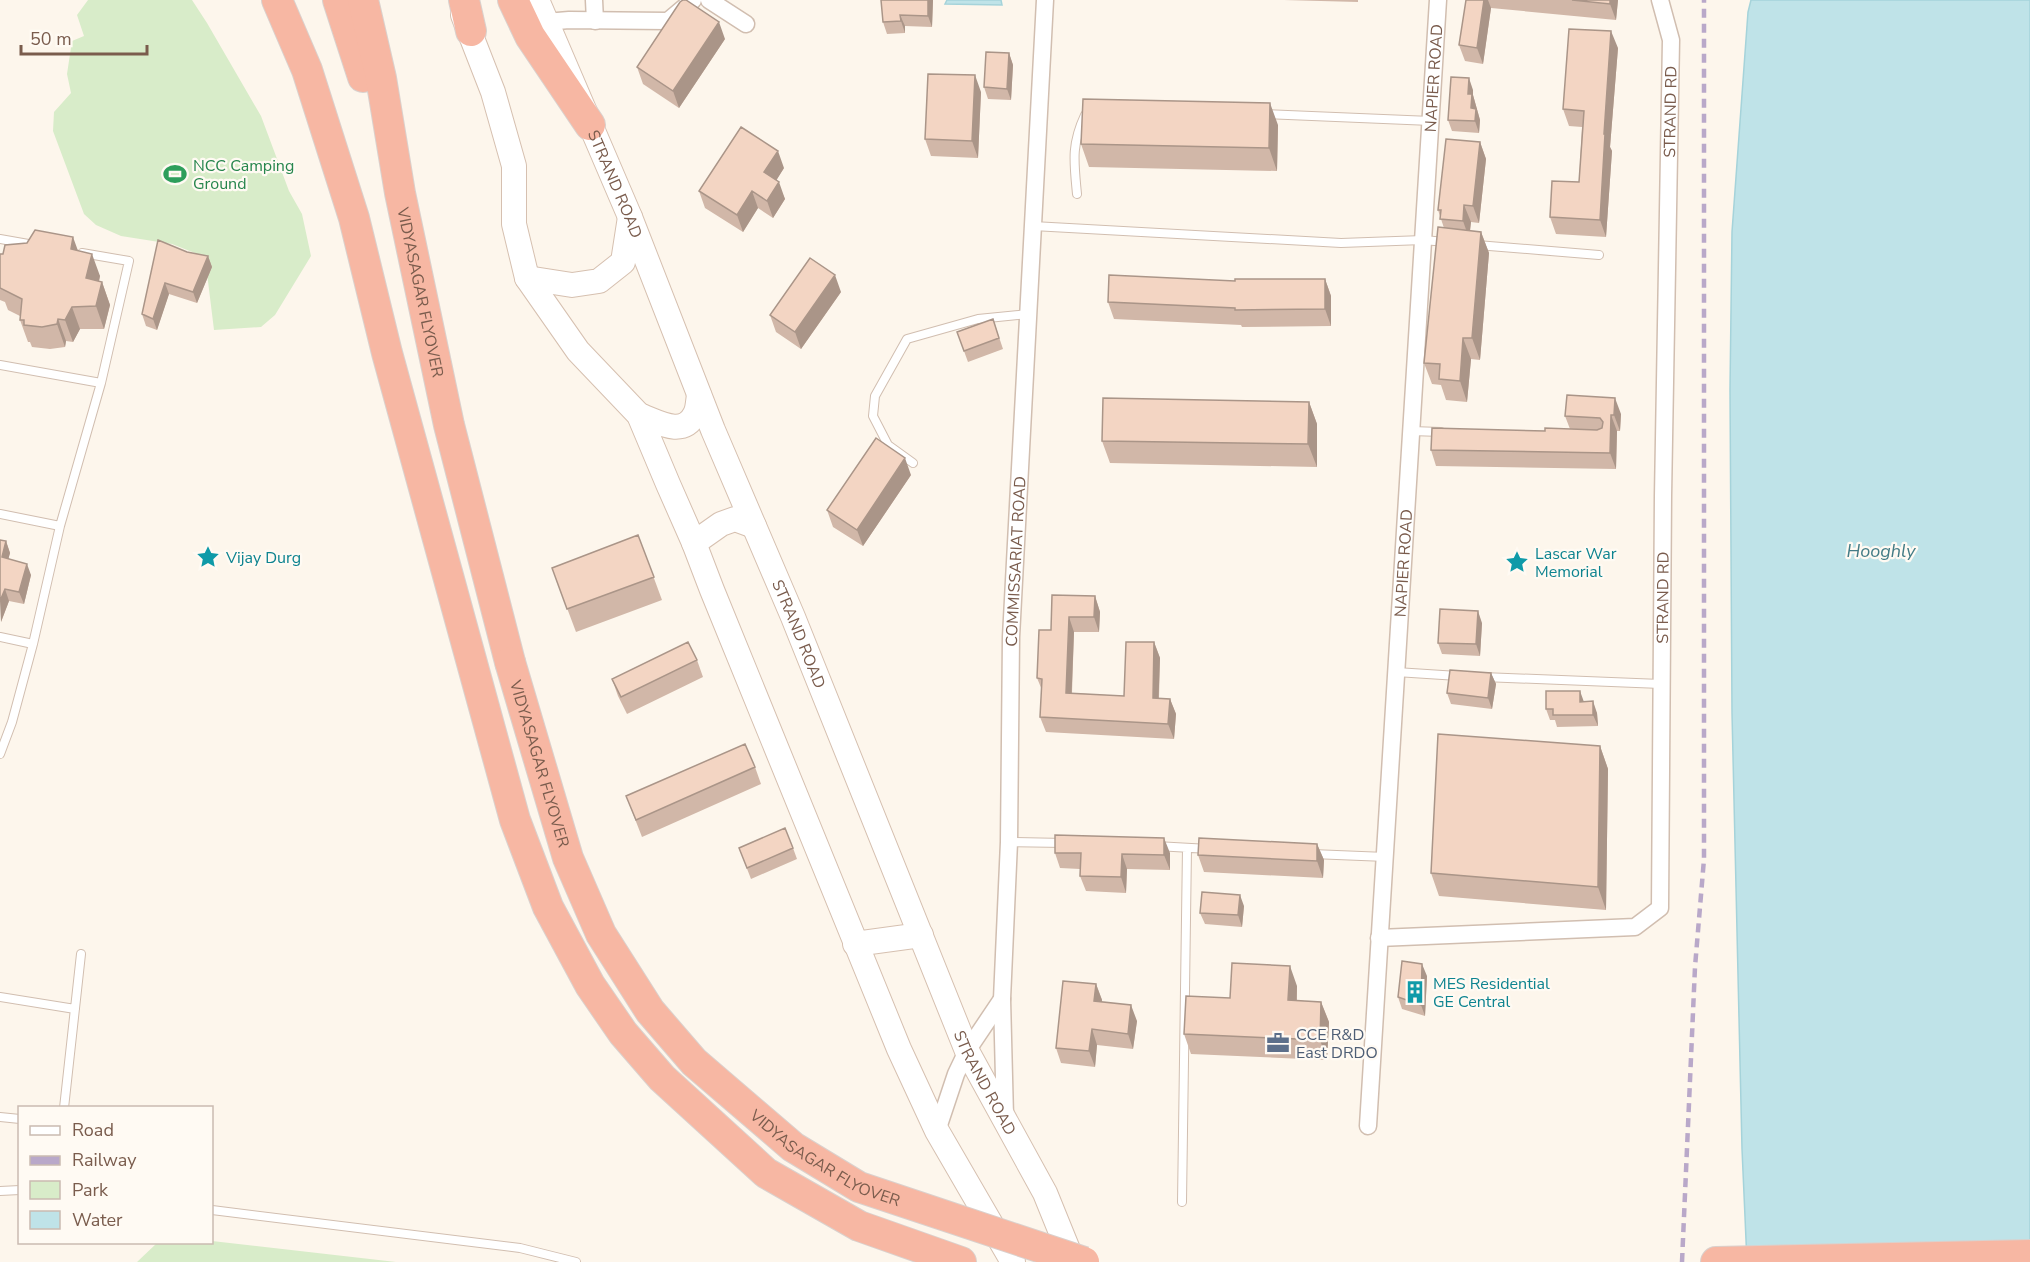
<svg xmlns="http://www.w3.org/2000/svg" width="2030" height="1262" viewBox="0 0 2030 1262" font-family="'Nunito Sans',sans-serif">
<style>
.green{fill:#d8ecc9}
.water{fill:#bfe3e8;stroke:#a5d3da;stroke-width:1.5}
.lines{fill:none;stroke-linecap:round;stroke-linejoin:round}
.lane-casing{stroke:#d1beb0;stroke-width:10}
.street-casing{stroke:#d1beb0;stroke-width:19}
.secondary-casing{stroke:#d6c0b0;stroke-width:26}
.highway-casing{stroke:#dad1cd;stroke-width:32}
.lane{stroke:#fff;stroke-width:8}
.street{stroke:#fff;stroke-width:16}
.secondary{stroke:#fff;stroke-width:24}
.highway{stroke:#f7b7a3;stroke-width:30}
.rail{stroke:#b9a8c9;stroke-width:4.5;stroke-dasharray:9 6;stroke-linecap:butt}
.highway-bridge-casing{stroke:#dad1cd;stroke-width:32;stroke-linecap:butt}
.highway-bridge{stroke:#f7b7a3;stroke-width:30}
.wall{fill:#d1b7a8}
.shaded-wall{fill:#aa9588}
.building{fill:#f3d5c3;stroke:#aa9588;stroke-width:1.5}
.labels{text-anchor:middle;stroke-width:4.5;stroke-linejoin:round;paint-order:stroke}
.street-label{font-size:16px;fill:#7a5c4d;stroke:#fffaf3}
.leisure-label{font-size:16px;fill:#27864d;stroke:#fffaf3;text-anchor:start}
.culture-label{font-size:16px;fill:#0d838f;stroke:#fffaf3;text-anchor:start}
.service-label{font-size:16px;fill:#4e5e75;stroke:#fffaf3;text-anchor:start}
.water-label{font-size:18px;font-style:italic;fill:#437c86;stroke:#fffaf3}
</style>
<rect width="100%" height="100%" fill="#fdf6ec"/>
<path class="green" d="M88,0H192L207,23L261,116L289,191L302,214L311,256L275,315L261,327L214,330L205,257L172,244L121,236L96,225L84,214L53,131L54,112L71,93L67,74L72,41L84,36L77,15Z
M212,1241L396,1262H137L157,1243L212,1242Z"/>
<path class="water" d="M947,0H1001L1002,5L945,4Z
M1751,0H2030V1262H1747L1742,1149L1732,713L1730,389L1732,232L1748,12Z"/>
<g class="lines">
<g class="lane-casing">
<path id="lane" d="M1264,114L1431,121
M1077,194C1074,162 1071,145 1085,115L1087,114
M1033,226L1341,243L1423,240L1446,242
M0,239L34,245
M1477,245L1599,255
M0,365L101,383
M1411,431L1441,432
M913,463L888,445L873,416L875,396L907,339L978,319L1028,314
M0,514L60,526
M0,637L33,644
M1396,672L1458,676
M1483,677L1661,684
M0,754L12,722L33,644L60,526L101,383L129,261L82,253
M1009,842L1065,843
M1156,846L1209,849
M1312,854L1386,857
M0,997L75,1009
M64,1108L81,954
M0,1117L20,1119
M0,1191L20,1190
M1182,1202L1187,848
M212,1210L520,1248L576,1262"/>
</g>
<g class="street-casing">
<g id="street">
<path d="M594,0L595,21"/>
<path d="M709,0L746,24"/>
<path d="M546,22L569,20L668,21L693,0"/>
<path id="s1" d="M1379,938L1635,927L1660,908L1663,496L1671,40L1660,0"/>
<path id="s2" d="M1005,1117L1002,999L1009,842L1011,637L1045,0"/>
<path id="s3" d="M1368,1126L1438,0"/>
<path d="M937,1131L956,1074L967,1051L1002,999"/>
</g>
</g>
<g class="secondary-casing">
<g id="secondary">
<path id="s4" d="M537,0L630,217L713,430L793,617L967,1051L1045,1193L1073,1262"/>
<path d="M463,15L493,92L514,166V224L527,278L578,351L639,415L668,484L694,543L712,590L899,1049L937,1131L1013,1262"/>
<path d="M527,278L572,285L599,281L623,262L630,217"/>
<path d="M639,415C658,422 683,438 695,414C698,409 698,400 699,395"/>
<path d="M694,543L721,524L735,519L754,526"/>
<path d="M855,944L921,935"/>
</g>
</g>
<g class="highway-casing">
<g id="highway">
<path d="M277,0L307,70L354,218L387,353L515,820L548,907L590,985L623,1033L662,1078L766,1173L859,1226L961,1262"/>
<path d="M338,0L363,77"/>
<path id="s5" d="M363,0L381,78L400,193L449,425L510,662"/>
<path d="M464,0L471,31"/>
<path d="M513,0L530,36L590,125"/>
<path d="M1716,1262L2030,1255"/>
</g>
</g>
<use href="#lane" class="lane"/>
<use href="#street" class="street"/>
<use href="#secondary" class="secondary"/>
<use href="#highway" class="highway"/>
<path class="rail" d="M1682,1262L1695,967L1704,859V0"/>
<g class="highway-bridge-casing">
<g id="highway-bridge">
<path id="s6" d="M510,662L568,858L601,934L650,1011L694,1062L793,1147L859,1187L1084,1262"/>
</g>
</g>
<use href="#highway-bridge" class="highway-bridge"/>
</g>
<path class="wall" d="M933,0L932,27L905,26V33L887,34L883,22Z
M1284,0H1358V2Z
M1466,0H1618L1616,20L1491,8L1483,64L1465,61L1459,45Z
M725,39L679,108L643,84L637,67Z
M1618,48L1610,147L1612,151L1606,237L1556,234L1550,217L1579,182L1582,127L1569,126L1563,109Z
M1009,53L1013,65L1011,100L988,99L984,87Z
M1473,90V95L1480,120L1479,133L1452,131L1448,120Z
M981,92L978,158L931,156L925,139Z
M1278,125L1277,171L1089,167L1081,144Z
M1480,142L1486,159L1479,223L1471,222L1470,231L1481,232L1489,253L1480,360L1471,359L1467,402L1446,400L1441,385L1432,384L1424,363L1444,228L1438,210Z
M784,168L776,180L785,199L773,218L758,208L743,232L705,208L699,191Z
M78,250L100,276L99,282H102L110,305L104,329H80L73,342L66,341L65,347L50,349L32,347L30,342H28L20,320V316L8,310L5,302L0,300V254Z
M187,252L208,256L212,267L197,303L169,294L157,330L146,326L142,314Z
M1325,279L1331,296V326L1242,327L1241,325L1114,319L1108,302Z
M841,292L801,349L776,332L770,315Z
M993,319L1003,349L968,362L957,332Z
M1309,402L1317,424V467L1110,463L1102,441Z
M1621,414L1620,431H1617L1616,469L1436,466L1431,450L1545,431L1570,429L1565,416Z
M911,475L863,546L833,527L827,510Z
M638,535L662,600L576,632L552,568Z
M0,540L6,541L10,553L8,559L31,575L24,604L9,601L1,622Z
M1095,596L1100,612L1099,632H1074L1072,693L1124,696L1154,642L1160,658L1159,698L1170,699L1176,714L1174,739L1046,732L1040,717L1042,690L1037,678L1051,630Z
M1482,623L1480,656L1442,654L1438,643Z
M697,660L703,677L627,714L618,696L612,679Z
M1491,673L1496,684L1492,709L1451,704L1447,693Z
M1584,702L1597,713L1598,726L1557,727L1555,720H1550L1546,709Z
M1600,746L1608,769L1606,910L1439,896L1431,873Z
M755,767L761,784L642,837L626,796Z
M1317,844L1324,860L1323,878L1204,872L1198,855Z
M739,848H793L797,859L751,879Z
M1055,853H1170V870L1127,869L1126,893L1086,891L1080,876V869L1060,868Z
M1244,906L1242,927L1205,924L1200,913Z
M1427,976L1425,1016L1402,1009L1398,997Z
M1096,984L1102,1000L1101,1002L1137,1021L1133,1049L1097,1045L1095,1067L1061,1063L1056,1048Z
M1297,986V1001L1321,1002L1329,1022L1327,1060L1191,1054L1184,1034L1230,998Z"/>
<path class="shaded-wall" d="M928,0H933L932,27L928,16Z
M1484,0H1488L1491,8L1483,64L1477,48Z
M1610,0H1618L1616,20L1610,4Z
M900,15L905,26V33L901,21Z
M719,22L725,39L679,108L673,91Z
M1611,31L1618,48L1610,147L1612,151L1606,237L1600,220L1604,134Z
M1009,53L1013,65L1011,100L1007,89Z
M975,75L981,92L978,158L972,141Z
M1469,78L1473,90V95L1480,120L1479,133L1475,121L1468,94Z
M1270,103L1278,125L1277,171L1269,148Z
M1480,142L1486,159L1479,223L1473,206Z
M778,151L784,168L771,189L764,172Z
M779,182L785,199L773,218L767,201Z
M752,191L758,208L743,232L737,215Z
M1464,205L1471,222L1469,238L1463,221Z
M1481,232L1489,253L1480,360L1472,338Z
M73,237L81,259L71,249Z
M92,254L100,276L94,301L86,278Z
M208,256L212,267L197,303L193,292Z
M835,275L841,292L801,349L795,332Z
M1325,279L1331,296V326L1325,309Z
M102,282L110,305L104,329L96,306Z
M165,283L169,294L157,330L153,319Z
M72,307L80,329L73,342L65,320Z
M58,319L66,341L65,347L57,324Z
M1463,338L1471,359L1467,402L1460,381Z
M1615,398L1621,414L1620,431L1614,415Z
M1309,402L1317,424V467L1308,444Z
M1611,415L1617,431L1616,469L1610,453Z
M905,458L911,475L863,546L857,530Z
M6,541L10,553L6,568L2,557Z
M27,564L31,575L24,604L19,592Z
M5,589L9,601L1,622L0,601Z
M1095,596L1100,612L1099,632L1094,617Z
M1478,611L1482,623L1480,656L1476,644Z
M1069,617L1074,632L1071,708L1066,693Z
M1154,642L1160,658L1158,713L1153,698Z
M1491,673L1496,684L1492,709L1488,698Z
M1580,691L1584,702H1580Z
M1170,699L1176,714L1174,739L1168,724Z
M1593,701L1597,713L1598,726L1593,715Z
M1600,746L1608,769L1606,910L1598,887Z
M1164,838L1170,853V870L1164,855Z
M1317,844L1324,860L1323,878L1317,861Z
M1122,854L1127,869L1126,893L1121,877Z
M1240,895L1244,906L1242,927L1238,915Z
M1422,964L1427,976L1425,1016L1421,1005Z
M1290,966L1297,986L1296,1021L1288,1000Z
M1096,984L1102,1000L1100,1016L1094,1001Z
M1321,1002L1329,1022L1327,1060L1320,1040Z
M1131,1005L1137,1021L1133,1049L1128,1034Z
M1092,1029L1097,1045L1095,1067L1089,1051Z"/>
<path class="building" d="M683,0H686L719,22L673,91L637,67L680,2Z
M881,0H928V16L900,15L901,21L883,22Z
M1466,0H1484L1477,48L1459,45Z
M1572,0H1610V4Z
M1569,29L1611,31L1604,134H1605L1600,220L1550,217L1552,181L1579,182L1584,111L1563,109Z
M986,52L1009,53L1007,89L984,87Z
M928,74L975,75L972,141L925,139Z
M1451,77L1469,78L1468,94H1472L1471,108L1476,109L1475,121L1448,120Z
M1083,99L1270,103L1269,148L1081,144Z
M741,127L778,151L764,172L779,182L767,201L752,191L737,215L699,191Z
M1446,139L1480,142L1473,206L1464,205L1463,221L1440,219L1441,210H1438Z
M1438,227L1481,232L1472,338H1463L1460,381L1439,379L1440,364L1424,363Z
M35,230L73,237L71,249L92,254L86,278L102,282L96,306L72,307L65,320L58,319L57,324L42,327L24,325V320H20L22,299L0,288V254H3L5,245L27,243Z
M158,240L187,252L208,256L193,292L165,283L153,319L142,314Z
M810,258L835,275L795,332L770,315Z
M1109,275L1235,281V279H1325V309L1235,310V308L1108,302Z
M993,319L999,338L964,351L957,332Z
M1567,395L1615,398L1614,415H1611L1610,453L1431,450L1432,428L1545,431V428L1597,430L1602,428L1603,422L1600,418L1565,416Z
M1103,398L1309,402L1308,444L1102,441Z
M876,438L905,458L857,530L827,510Z
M638,535L654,577L567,609L552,568Z
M0,540L6,541L2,557L27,564L19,592L5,589L0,601Z
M1052,595L1095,596L1094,617H1069L1066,693L1124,696L1126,642H1154L1153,698L1170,699L1168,724L1040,717L1042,679L1037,678L1039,630H1051Z
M1440,609L1478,611L1476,644L1438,643Z
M688,642L697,660L621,697L612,679Z
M1450,670L1491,673L1488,698L1447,693Z
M1546,691H1580V702L1593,701V715H1553V709H1546Z
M1438,734L1600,746L1598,887L1431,873Z
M745,744L755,767L636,820L626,796Z
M785,828L793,848L747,868L739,848Z
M1055,835L1164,838V855L1122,854L1121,877L1080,876L1081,853H1055Z
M1199,838L1317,844V861L1198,855Z
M1202,892L1240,895L1238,915L1200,913Z
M1402,961L1422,964L1421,1005L1398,997Z
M1232,963L1290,966L1288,1000L1321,1002L1320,1040L1184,1034L1186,996L1230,998Z
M1063,981L1096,984L1094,1001L1131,1005L1128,1034L1092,1029L1089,1051L1056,1048Z"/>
<defs>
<g id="stadium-bare" transform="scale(1.8)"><path d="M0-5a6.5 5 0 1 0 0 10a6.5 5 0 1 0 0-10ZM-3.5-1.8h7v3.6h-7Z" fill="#2e9e5b" stroke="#fffaf3" stroke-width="2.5" paint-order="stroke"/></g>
<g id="sight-bare" transform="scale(1.8)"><path d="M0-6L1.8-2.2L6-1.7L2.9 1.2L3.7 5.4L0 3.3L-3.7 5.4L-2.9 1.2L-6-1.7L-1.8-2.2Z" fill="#0f9aa8" stroke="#fffaf3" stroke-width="2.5" paint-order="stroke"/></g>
<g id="building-bare" transform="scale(1.8)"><path d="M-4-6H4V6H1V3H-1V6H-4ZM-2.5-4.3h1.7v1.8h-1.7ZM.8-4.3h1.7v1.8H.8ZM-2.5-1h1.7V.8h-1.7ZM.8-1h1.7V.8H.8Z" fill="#0f9aa8" stroke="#fffaf3" stroke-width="2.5" paint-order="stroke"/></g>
<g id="office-bare" transform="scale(1.8)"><path d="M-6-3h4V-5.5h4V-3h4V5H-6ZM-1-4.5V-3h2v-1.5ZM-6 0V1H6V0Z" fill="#5c6f8a" stroke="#fffaf3" stroke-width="2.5" paint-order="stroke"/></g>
</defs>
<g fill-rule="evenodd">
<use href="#stadium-bare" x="175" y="174"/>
<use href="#sight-bare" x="208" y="557"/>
<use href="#sight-bare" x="1517" y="562"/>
<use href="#building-bare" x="1415" y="992"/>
<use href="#office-bare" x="1278" y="1043"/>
</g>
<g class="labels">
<g class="street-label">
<text dy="6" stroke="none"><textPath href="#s3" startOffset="1050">NAPIER ROAD</textPath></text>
<text dy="6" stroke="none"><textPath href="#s1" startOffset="1084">STRAND RD</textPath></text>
<text dy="6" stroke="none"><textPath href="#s4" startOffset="200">STRAND ROAD</textPath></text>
<text dy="6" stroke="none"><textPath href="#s5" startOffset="298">VIDYASAGAR FLYOVER</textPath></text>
<text dy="6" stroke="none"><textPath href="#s2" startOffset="556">COMMISSARIAT ROAD</textPath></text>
<text dy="6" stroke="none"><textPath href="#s3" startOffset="564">NAPIER ROAD</textPath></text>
<text dy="6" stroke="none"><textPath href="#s1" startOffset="598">STRAND RD</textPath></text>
<text dy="6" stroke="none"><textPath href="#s4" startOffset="686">STRAND ROAD</textPath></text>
<text dy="6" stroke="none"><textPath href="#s6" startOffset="106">VIDYASAGAR FLYOVER</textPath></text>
<text dy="6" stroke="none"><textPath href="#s4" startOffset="1172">STRAND ROAD</textPath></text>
<text dy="6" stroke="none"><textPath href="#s6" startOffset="610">VIDYASAGAR FLYOVER</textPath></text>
</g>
<g class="leisure-label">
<text x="193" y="171">NCC Camping<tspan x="193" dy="18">Ground</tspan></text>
</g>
<g class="culture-label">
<text x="1535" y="559">Lascar War<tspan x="1535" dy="18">Memorial</tspan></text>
<text x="226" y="563">Vijay Durg</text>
<text x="1433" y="989">MES Residential<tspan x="1433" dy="18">GE Central</tspan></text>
</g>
<g class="service-label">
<text x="1296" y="1040">CCE R&amp;D<tspan x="1296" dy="18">East DRDO</tspan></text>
</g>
<g class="water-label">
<text x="1881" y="557">Hooghly</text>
</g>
</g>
<rect x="18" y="1106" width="195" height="138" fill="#fffaf3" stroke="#cabbb1" stroke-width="1.5"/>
<rect x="30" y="1126" width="30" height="9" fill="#ffffff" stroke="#cabbb1" stroke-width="1.5"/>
<text x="72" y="1136" font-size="18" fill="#7a5c4d">Road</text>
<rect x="30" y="1156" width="30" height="9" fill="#b9a8c9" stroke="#cabbb1" stroke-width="1.5"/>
<text x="72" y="1166" font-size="18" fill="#7a5c4d">Railway</text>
<rect x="30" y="1181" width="30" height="18" fill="#d8ecc9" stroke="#cabbb1" stroke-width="1.5"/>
<text x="72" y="1196" font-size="18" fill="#7a5c4d">Park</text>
<rect x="30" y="1211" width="30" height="18" fill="#bfe3e8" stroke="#cabbb1" stroke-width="1.5"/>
<text x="72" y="1226" font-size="18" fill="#7a5c4d">Water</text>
<path d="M21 45v9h126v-9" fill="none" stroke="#7a5c4d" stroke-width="3"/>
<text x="30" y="45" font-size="18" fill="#7a5c4d" stroke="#fffaf3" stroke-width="4.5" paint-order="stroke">50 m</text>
</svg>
